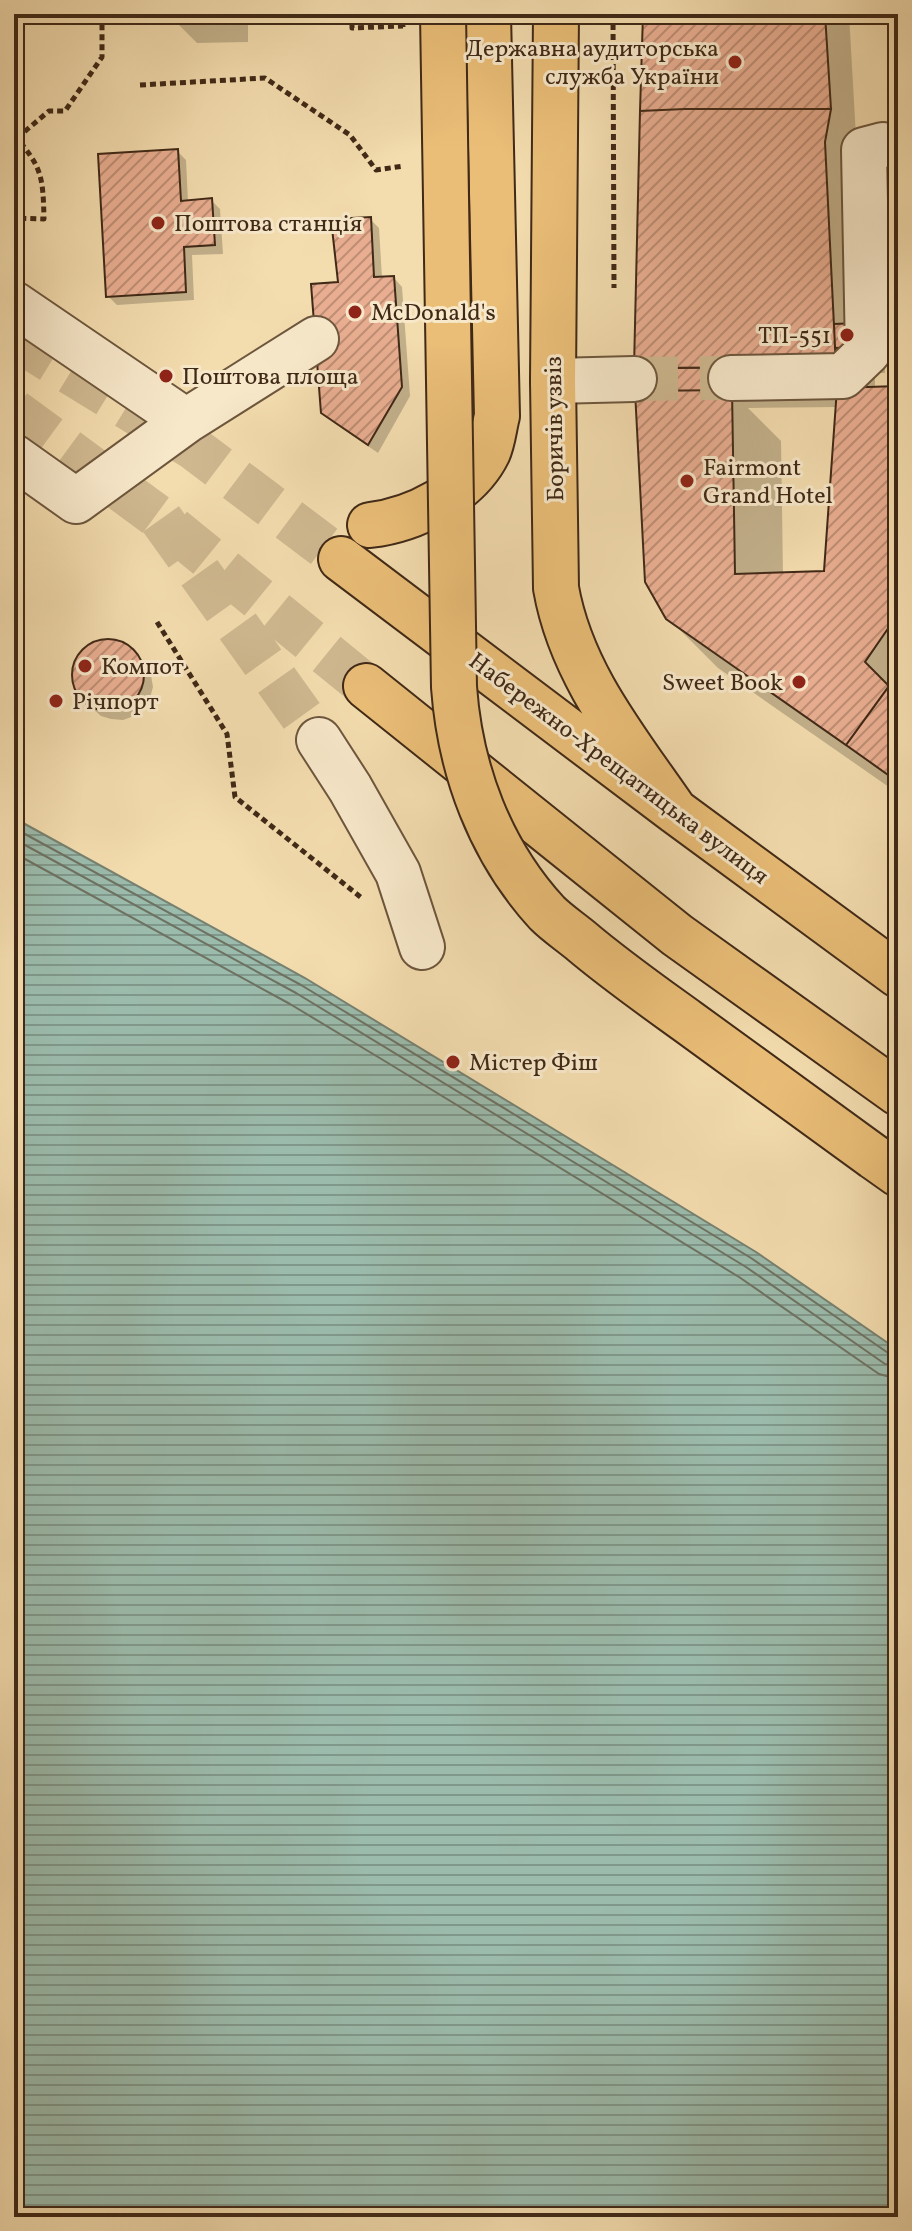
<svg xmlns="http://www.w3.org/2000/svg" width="912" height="2231" viewBox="0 0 912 2231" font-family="Vollkorn,serif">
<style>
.water{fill:url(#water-rules);stroke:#778170;stroke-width:2}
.shadow{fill:#0003;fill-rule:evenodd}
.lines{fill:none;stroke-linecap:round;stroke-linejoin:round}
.shore{stroke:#6e7262;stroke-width:2}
.building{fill:url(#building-hatch);stroke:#402917;stroke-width:2}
.minor-tunnel{stroke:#cfb890;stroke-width:44;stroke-dasharray:44 22;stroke-linecap:butt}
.major-tunnel{stroke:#cfb890;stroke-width:44;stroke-dasharray:44 22;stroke-linecap:butt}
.minor-casing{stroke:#6d563d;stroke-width:48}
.major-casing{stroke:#402917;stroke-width:48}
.path{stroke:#402917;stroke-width:5;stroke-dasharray:6 4;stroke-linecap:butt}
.minor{stroke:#f7e8ca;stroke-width:44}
.major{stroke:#eabe77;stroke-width:44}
.major-bridge-casing{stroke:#402917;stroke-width:48;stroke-linecap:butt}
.major-bridge{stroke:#eabe77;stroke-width:44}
.poi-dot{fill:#8f2418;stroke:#f7e8ca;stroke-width:3}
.labels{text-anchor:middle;stroke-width:6;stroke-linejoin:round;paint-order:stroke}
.poi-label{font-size:24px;fill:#402917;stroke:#f7e8ca;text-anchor:start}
.street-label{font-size:24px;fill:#402917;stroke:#f7e8ca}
</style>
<defs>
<pattern id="water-rules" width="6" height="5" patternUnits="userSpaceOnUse" patternTransform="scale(2)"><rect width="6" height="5" fill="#9bbbac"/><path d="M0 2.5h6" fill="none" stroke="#80988b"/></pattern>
<pattern id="building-hatch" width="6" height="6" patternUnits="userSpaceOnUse" patternTransform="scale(2)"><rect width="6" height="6" fill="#e9ae91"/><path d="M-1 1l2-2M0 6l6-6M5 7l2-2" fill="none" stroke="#be8e75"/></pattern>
</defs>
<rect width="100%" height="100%" fill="#f3dcae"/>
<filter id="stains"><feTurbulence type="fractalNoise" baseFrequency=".0025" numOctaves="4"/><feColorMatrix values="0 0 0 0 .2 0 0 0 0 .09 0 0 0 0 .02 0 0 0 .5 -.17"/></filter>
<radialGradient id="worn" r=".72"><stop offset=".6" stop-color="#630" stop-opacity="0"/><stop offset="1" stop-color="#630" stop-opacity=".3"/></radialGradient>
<path class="water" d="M14,818L305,978L756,1252L898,1350V2217H14Z"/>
<path class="shadow" d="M171,14H255L248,20V42L197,43L171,17Z
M645,14H849L856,137L884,351L885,373H875V388H898V791L896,792L718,668L668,618L647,581ZM838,407L826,573L783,574L781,441L748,408Z
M177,151L186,160L188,202L211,200L220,209L223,254L192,255L194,300L117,305L108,296Z
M370,219L379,228L382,278H394L402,287L410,396L378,453L333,422L323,412L340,284Z
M105,641H115L126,646L145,664L151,675L153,687L150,698L144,709L134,716L123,720L111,719L101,716L82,699L76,690L74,668L78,658L94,644Z"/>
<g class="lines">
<path class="shore" d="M14,828L301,985L751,1258L891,1355L898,1356
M14,839L296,993L746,1267L885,1364L898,1366
M14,853L290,1004L383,1060L739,1277L879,1374L898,1379"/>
</g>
<path class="building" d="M169,14H223V17L169,18Z
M643,14H825L831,109H685L640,111Z
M685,109H831L825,142L836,367L634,368L640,111Z
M178,149L181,201L212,198L215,245L184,247L186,292L106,297L98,154Z
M371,217L374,277L394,276L402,387L368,445L321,413L311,284L338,282L331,219Z
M898,221V249H889L888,222Z
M858,323L860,347L835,348L834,324Z
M634,368H712L732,390L635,391Z
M898,386V614L865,662L889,686L846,745L666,619L645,582L635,391L732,390L735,574L824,571L837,388Z
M72 675a36 36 0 1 1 72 0a36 36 0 1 1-72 0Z
M889,686L898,693V782L846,745Z"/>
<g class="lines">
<path class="minor-tunnel" d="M634,379L731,378
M161,519L319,740"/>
<path class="major-tunnel" d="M14,338L192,447L341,559
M14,411L161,519L366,686"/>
<g class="minor-casing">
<path id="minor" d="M14,304L186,421
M731,378L843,376L868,352L864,150L883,145
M553,381L634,379
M14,457L76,501L186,421L316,339
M319,740L350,788L398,873L422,947"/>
</g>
<g class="major-casing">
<path id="major" d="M556,14L553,381L556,588C571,674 627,741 675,811
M370,525C414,520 468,493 488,452C493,441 494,427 497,416L488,14
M341,559L675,811L898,975
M366,686L677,935L898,1093
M874,1157L898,1174"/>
</g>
<path class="path" d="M352,14V28L403,26V28
M613,14L614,288
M140,85L265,78L350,135L376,170L404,166
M14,135C42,167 43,176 44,219L14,218
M17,138L49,111H65L102,57V14
M157,622L227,734L235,797L363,899"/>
<use href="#minor" class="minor"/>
<use href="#major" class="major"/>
<g class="major-bridge-casing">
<path id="major-bridge" d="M443,14L454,687C460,770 490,851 547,913C557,923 569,931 580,940C614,969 651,995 687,1021C749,1066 811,1111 874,1157"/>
</g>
<use href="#major-bridge" class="major-bridge"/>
</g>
<g class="poi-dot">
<circle cx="735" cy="62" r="8"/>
<circle cx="158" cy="223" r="8"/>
<circle cx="355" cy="312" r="8"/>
<circle cx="847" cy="335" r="8"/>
<circle cx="166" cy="376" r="8"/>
<circle cx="687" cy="481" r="8"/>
<circle cx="85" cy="666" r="8"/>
<circle cx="799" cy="682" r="8"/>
<circle cx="56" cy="701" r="8"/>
<circle cx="453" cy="1062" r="8"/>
</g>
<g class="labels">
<g class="poi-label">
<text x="719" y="56" text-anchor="end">Державна аудиторська<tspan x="719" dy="28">служба України</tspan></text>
<text x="174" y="231">Поштова станція</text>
<text x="371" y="320">McDonald's</text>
<text x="831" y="343" text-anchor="end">ТП-551</text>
<text x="182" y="384">Поштова площа</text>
<text x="703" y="475">Fairmont<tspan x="703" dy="28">Grand Hotel</tspan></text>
<text x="101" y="674">Компот</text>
<text x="783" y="690" text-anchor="end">Sweet Book</text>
<text x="72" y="709">Річпорт</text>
<text x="469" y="1070">Містер Фіш</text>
</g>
<g class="street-label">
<text transform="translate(554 429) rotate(-91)" y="8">Боричів узвіз</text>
<text transform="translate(619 768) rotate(37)" y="8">Набережно-Хрещатицька вулиця</text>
</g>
</g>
<rect width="912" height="2231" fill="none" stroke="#f3dcae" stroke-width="48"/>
<rect x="16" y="16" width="880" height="2199" fill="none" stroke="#402917" stroke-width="4"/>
<rect x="24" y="24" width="864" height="2183" fill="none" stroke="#402917" stroke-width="2"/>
<rect width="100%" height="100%" filter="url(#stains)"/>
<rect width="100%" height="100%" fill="url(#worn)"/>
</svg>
